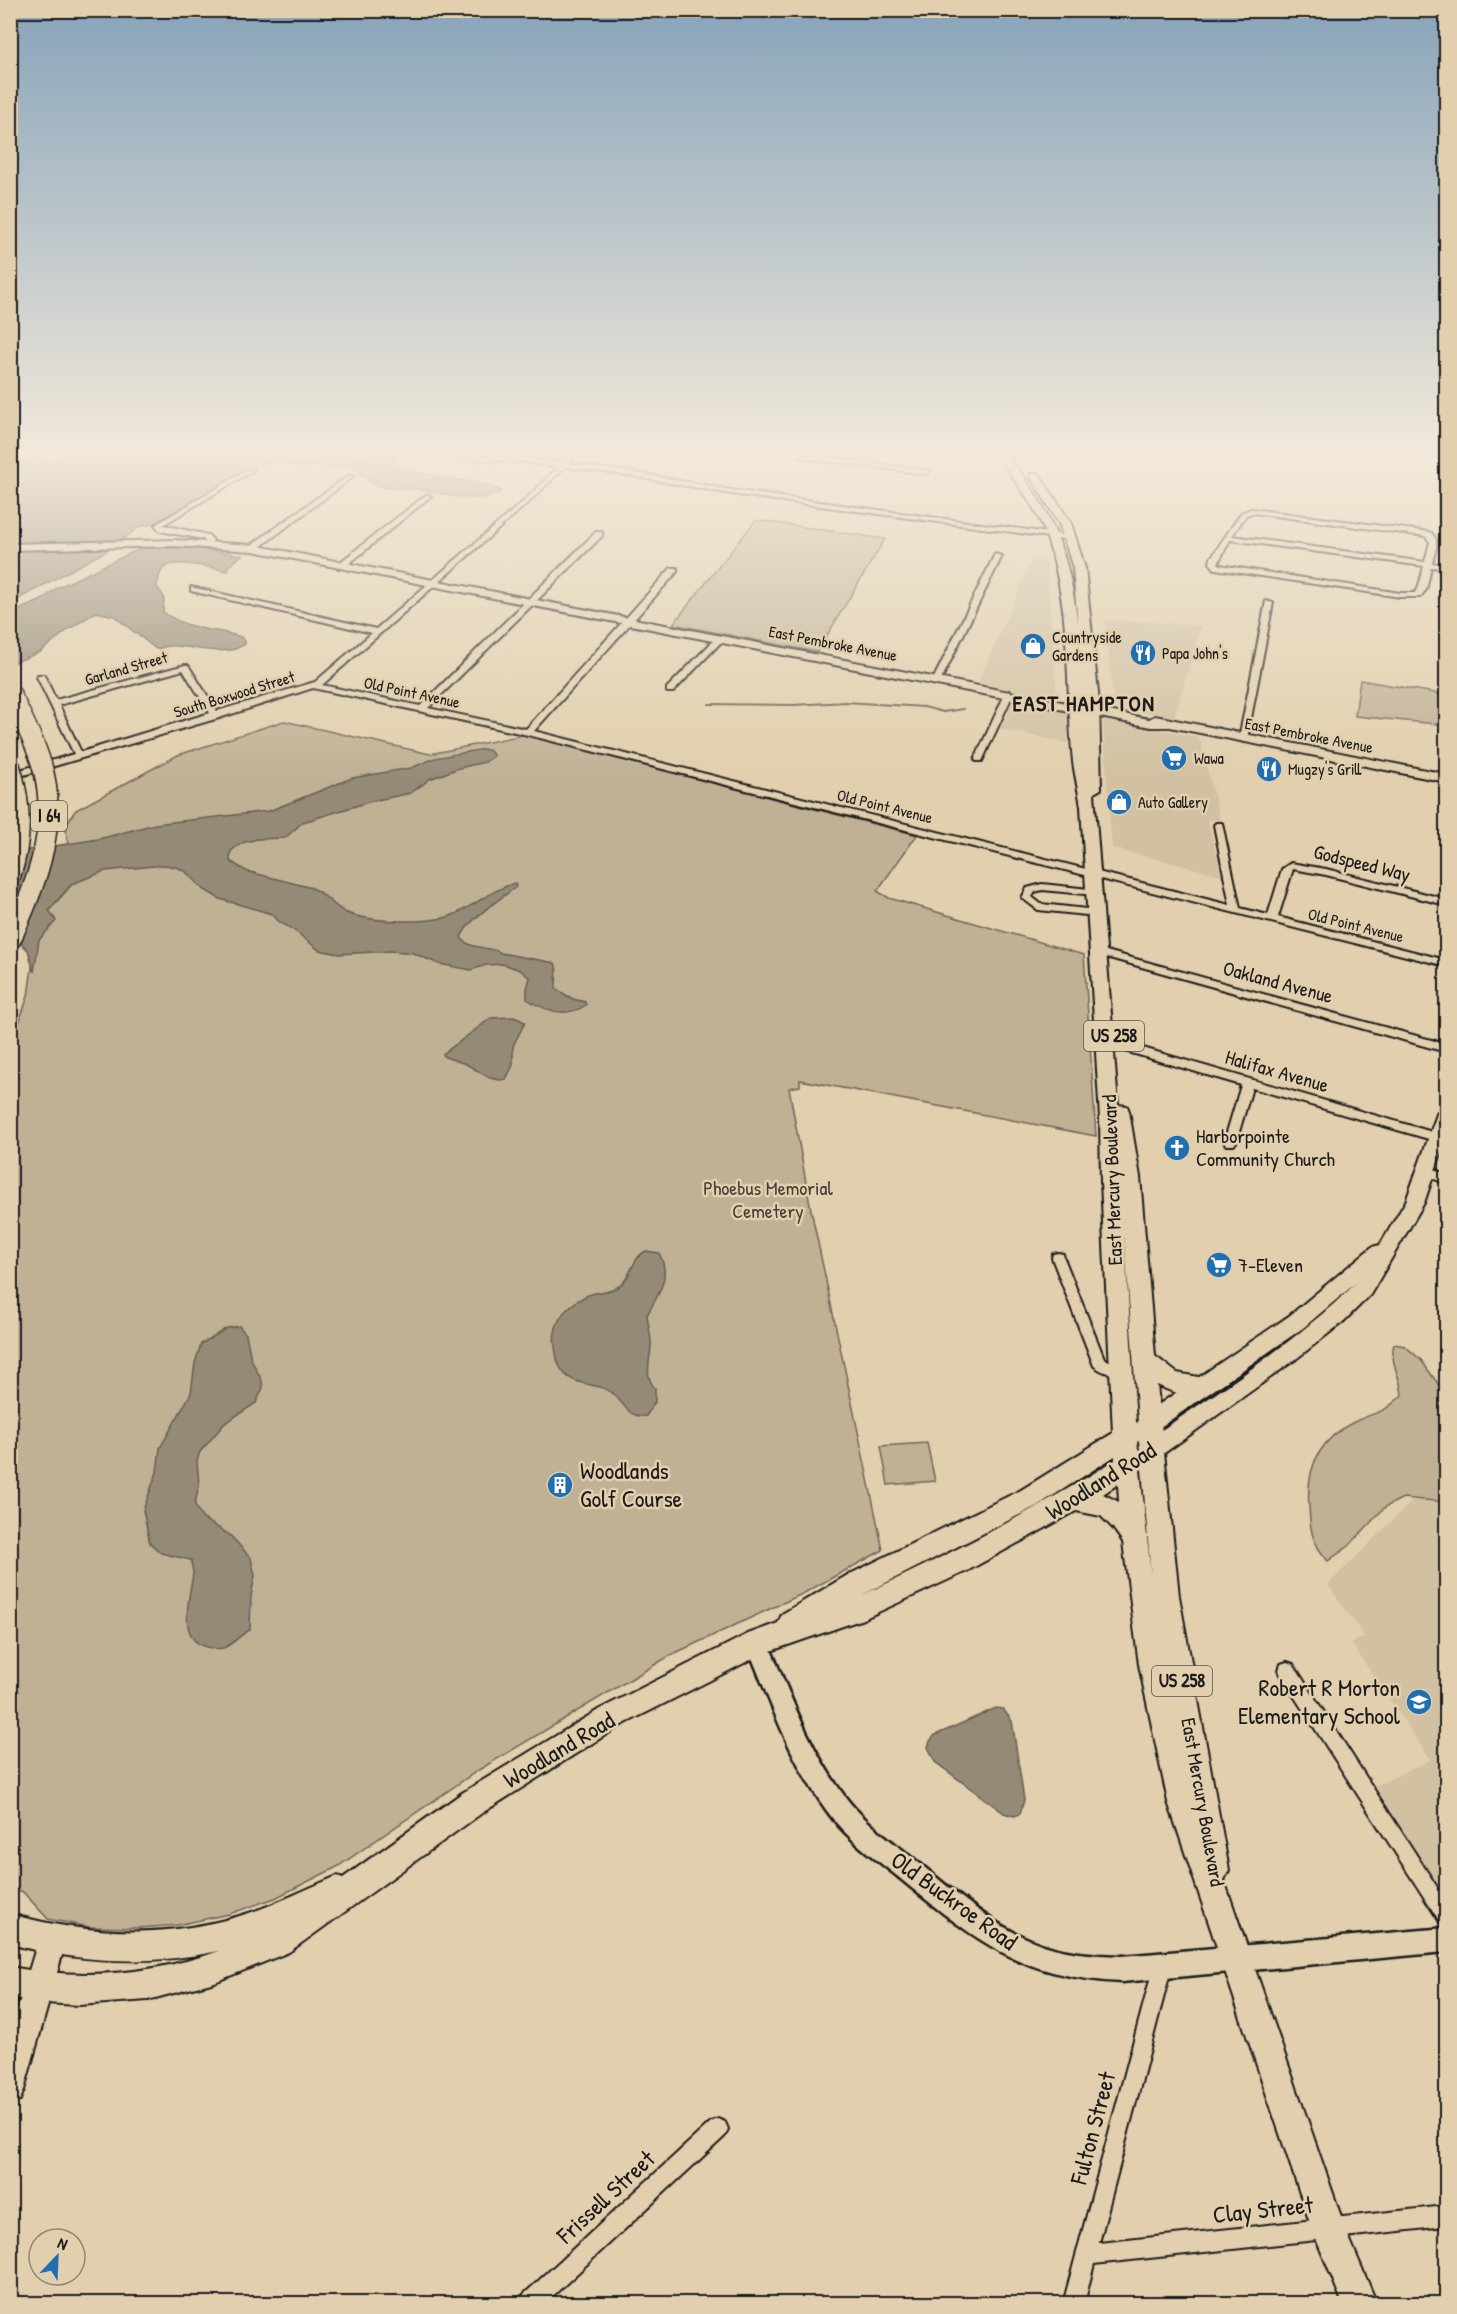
<svg xmlns="http://www.w3.org/2000/svg" width="1457" height="2314" viewBox="0 0 1457 2314" font-family="'Patrick Hand',sans-serif">
<style>
.built{fill:#d1c0a1}
.green{fill:#c0b195;stroke:#6e6658;stroke-width:1.5}
.water{fill:#958a76;stroke:#655e52;stroke-width:1.5}
.lines{fill:none;stroke-linecap:round;stroke-linejoin:round}
.stream{stroke:#655e52;stroke-width:2}
.minor-casing{stroke:#1c1c1c;stroke-width:4}
.tertiary-casing{stroke:#1c1c1c;stroke-width:5}
.secondary-casing{stroke:#1c1c1c;stroke-width:4}
.primary-casing{stroke:#1c1c1c;stroke-width:4}
.minor{fill:#e1cfad;fill-rule:evenodd}
.tertiary{fill:#e1cfad;fill-rule:evenodd}
.secondary{fill:#e1cfad;fill-rule:evenodd}
.primary{fill:#e1cfad;fill-rule:evenodd}
.motorway-bridge-casing{stroke:#1c1c1c;stroke-width:22;stroke-linecap:butt}
.motorway-bridge{stroke:#e1cfad;stroke-width:19}
.labels{text-anchor:middle;stroke-width:5;stroke-linejoin:round;paint-order:stroke}
.far-poi-label{font-size:16px;fill:#1c1c1c;stroke:#e1cfad;text-anchor:start}
.far-street-label{font-size:16px;fill:#1c1c1c;stroke:#e1cfad}
.shield{fill:#e1cfad;stroke:#575248;stroke-width:1.5}
.shield-label{font-size:18px;font-weight:bold;fill:#1c1c1c}
.street-label{font-size:20px;fill:#1c1c1c;stroke:#e1cfad}
.poi-label{font-size:20px;fill:#1c1c1c;stroke:#e1cfad;text-anchor:start}
.park-label{font-size:20px;fill:#45413a;stroke:#e1cfad}
.far-district-label{font-size:22px;font-weight:bold;letter-spacing:1.5px;fill:#1c1c1c;stroke:#e1cfad}
.near-poi-label{font-size:24px;fill:#1c1c1c;stroke:#e1cfad;text-anchor:start}
.near-street-label{font-size:24px;fill:#1c1c1c;stroke:#e1cfad}
</style>
<rect width="100%" height="100%" fill="#e1cfad"/>
<filter id="ink" filterUnits="userSpaceOnUse"><feTurbulence type="fractalNoise" baseFrequency=".0167" numOctaves="2"/><feDisplacementMap in="SourceGraphic" scale="12" xChannelSelector="R" yChannelSelector="G"/><feConvolveMatrix kernelMatrix="1 2 1 2 8 2 1 2 1" color-interpolation-filters="sRGB"/></filter>
<g filter="url(#ink)">
<path class="built" d="M1032,560L1047,562L1057,699L978,683Z
M1105,619L1201,626L1174,718L1114,706Z
M1013,701L1067,711L1068,743L1000,729Z
M1109,720L1199,737L1220,820H1208L1221,875L1112,848L1103,722Z
M1446,1467V1898L1375,1786L1431,1760L1351,1643L1365,1637L1328,1585Z"/>
<path class="green" d="M756,520L885,539L817,652L673,624Z
M1360,680L1446,695V725L1355,716Z
M284,721L430,754L523,735L917,835L877,891L889,898L1084,955L1096,1136L800,1080V1086L789,1088L810,1205L883,1550L804,1593L671,1655L477,1771L337,1867L275,1898L229,1914L177,1925L139,1928L89,1927L48,1919L23,1892L11,1887V1046L28,996L35,946L49,911L72,884L99,839L70,845C63,831 66,822 76,810L178,755Z
M1394,1344L1405,1346L1421,1360L1446,1395V1502L1403,1498L1385,1507L1349,1546L1328,1561C1312,1543 1310,1530 1309,1506C1306,1469 1319,1439 1354,1422C1376,1411 1382,1415 1402,1395C1401,1377 1389,1362 1394,1344Z
M927,1443L935,1481L888,1485L881,1446Z"/>
<path class="water" d="M60,456H394L398,466L406,471L483,484L501,491C482,507 438,491 415,489C402,487 386,491 374,484C365,480 361,471 354,466L298,467L282,463L283,461H271L242,472L155,523L139,527L126,537L113,543L108,550L11,603L10,464L29,459H55Z
M141,548H189L242,555L229,566L228,571C216,569 171,557 163,569C159,573 158,581 157,587L164,597L163,612C192,632 209,627 241,637L245,641V644C228,658 194,646 174,646C168,645 162,648 156,649L114,616L96,612L69,629L40,652L11,664V617L23,608L40,601L57,588Z
M484,749L490,751L494,756L485,762L459,768L430,779L411,793L372,801L303,822L285,838L257,839L242,843L231,851L230,861L246,871L312,888C325,894 332,905 345,912C368,923 430,924 453,915C474,906 493,889 515,883L516,887C501,898 466,921 461,938C472,951 488,945 501,953L555,963C559,971 555,980 556,989L573,999L585,1002L586,1005C567,1018 545,1011 527,999V988L530,978L520,970L503,964L486,965L471,970L439,964L413,953L392,951L339,954L319,950L295,931L278,921L272,914L220,899L203,889L185,871L176,867L164,865L105,871L72,884L49,910L56,921L39,940L34,972L28,950L11,934L10,853L99,839L155,824L269,811L352,778L411,768L435,758Z
M514,1017L525,1022L513,1046V1065L506,1079L500,1080L490,1078L466,1064L445,1057L443,1054L491,1018Z
M646,1251L659,1253C672,1277 658,1295 647,1315C648,1324 651,1334 651,1344C651,1359 643,1376 655,1388V1402L646,1416C626,1420 623,1397 607,1390C595,1384 579,1385 568,1377C560,1371 557,1362 556,1353C550,1328 561,1309 584,1297C595,1291 608,1293 619,1286C632,1278 631,1258 646,1251Z
M239,1326L246,1334L251,1359L262,1381L263,1388L256,1403L225,1423L200,1452L197,1461L199,1484L195,1505L202,1518L230,1535L251,1558L255,1576L251,1596L250,1630C240,1634 233,1645 223,1648C217,1650 210,1648 204,1646C177,1638 190,1594 193,1574C193,1569 191,1565 191,1560L161,1553L150,1543L143,1510L157,1472L160,1448L191,1393L195,1363L201,1344L227,1328Z
M996,1708L1003,1709L1012,1721L1024,1800L1020,1814L1014,1816L1004,1813L935,1762L928,1747L930,1741L935,1735Z"/>
<g class="lines">
<path class="stream" d="M709,704L793,705L845,702L924,707L943,712L963,709"/>
<g class="minor-casing">
<path id="minor" d="M441,456L523,458L562,463L569,456H576L569,464L632,472L731,490L1071,536L1075,538L1071,540L731,494L632,476L565,467L530,501L322,685L420,706L596,532H602V536L428,708L526,729L671,568H677V572L534,731L1230,905L1214,825L1216,823H1222L1240,908L1268,915L1282,869L1291,863L1326,869L1446,899V905L1326,875L1293,869L1278,917L1446,960V966L528,735L313,688L219,718L10,779V773L74,754L37,677L38,675H44L56,700L185,665H188L217,711L315,682L372,633L191,591V587L376,629L526,499L558,467L523,462L444,458ZM183,670L210,713L81,752L59,705Z
M799,456H816L926,470L929,472L926,474L802,458Z
M249,469L254,470L163,525L208,535L213,540L210,546H204L205,541L203,539L160,531L155,525Z
M348,476L353,477L256,550H250V546Z
M426,495L431,496L345,567H339V563Z
M1251,509L1430,532C1441,540 1435,551 1432,563L1446,565V569L1431,567L1426,590L1420,597H1400L1215,569L1210,563L1211,558L1241,513ZM1252,513L1425,536L1430,542L1425,562L1232,536L1246,515ZM1230,540L1424,566L1418,589L1415,593H1400L1220,565L1218,563Z
M995,554L1002,556L941,680L934,682L933,680Z
M1266,601L1273,603L1247,739L1243,742L1239,739Z
M717,637L724,639L673,692H667V688Z
M1009,691L1013,694L983,759L982,761H976L975,759L1005,694Z
M1042,884L1099,890V894L1095,895L1042,890L1035,892L1032,897L1041,904L1096,910L1101,913L1096,916L1038,910L1022,898L1027,888Z
M1099,949L1446,1044V1052L1095,954L1094,952Z
M1105,1037L1446,1136V1144L1252,1088L1236,1142L1234,1145H1226L1224,1142L1241,1085L1101,1044L1099,1041L1101,1038Z
M1427,1166L1446,1174V1184L1423,1174L1421,1171L1423,1168Z
M1058,1253L1063,1254L1064,1258L1104,1358L1109,1361L1128,1365L1130,1369L1128,1373C1117,1377 1103,1373 1094,1366L1052,1258L1053,1254Z
M1287,1662L1293,1664L1446,1901V1925L1440,1922L1281,1676L1279,1670L1281,1664Z
M1163,1956L1169,1959L1172,1965L1099,2243L1446,2206V2226L1094,2264L1084,2304H1063L1154,1965L1157,1959Z
M718,2119L725,2122L728,2129L725,2136L544,2304H518L521,2297L711,2122Z"/>
</g>
<g class="tertiary-casing">
<path id="tertiary" d="M757,1632L765,1635C788,1690 808,1746 843,1794C862,1820 889,1839 913,1858C950,1888 988,1923 1033,1941C1061,1953 1092,1955 1122,1956L1446,1928V1952L1122,1982C1018,1977 974,1939 897,1876C872,1856 845,1837 827,1811C790,1761 770,1700 746,1643L749,1635Z"/>
</g>
<g class="secondary-casing">
<path id="secondary" d="M174,540L253,545L1149,719L1155,716L1446,774V782L1170,727H1151L253,551L174,546L10,550V544Z
M1446,1108V1138L1424,1203L1370,1295L1343,1322L1296,1359L1160,1456L1152,1459L1144,1456L1141,1449L1144,1442C1217,1392 1293,1345 1356,1283L1303,1328L1156,1430L1149,1432L1142,1430L1138,1423L1142,1416L1289,1316L1372,1247L1380,1245L1406,1201L1437,1114L1440,1109Z
M52,1927L62,1931L66,1941L24,2090L20,2100L10,2104V2033L38,1941L42,1931Z"/>
</g>
<g class="primary-casing">
<path id="primary" d="M998,456H1008C1053,513 1069,554 1078,625L1073,568L1059,523L1030,476L1031,474H1039L1071,523L1085,568L1099,703L1101,789L1094,793L1118,1105L1127,1106L1129,1111L1140,1177L1155,1356L1177,1373L1209,1379L1212,1386L1209,1393C1192,1399 1173,1393 1157,1385L1179,1596L1229,1870L1224,1880L1345,2228L1377,2304H1343L1312,2229L1168,1802L1139,1665L1123,1542L1113,1528L1101,1516L1076,1511L967,1571L863,1619L762,1654L618,1727L482,1813L289,1952L215,1982L148,2000L79,2005L44,2003L10,1997V1967C81,1980 151,1975 219,1951C148,1966 81,1963 10,1944V1914C90,1936 170,1939 249,1913C279,1903 308,1888 337,1876L343,1878L462,1793L600,1709L748,1634L778,1623L782,1614L846,1576L1021,1490L1113,1433L1101,1181L1100,1119L1081,807C1079,792 1075,777 1073,762C1065,682 1073,601 1042,525C1031,499 1013,479 998,456ZM1124,1231L1138,1423L1136,1422ZM1139,1441L1140,1450L1138,1449L1137,1442ZM1115,1456V1460C1034,1511 949,1555 862,1595L1037,1506ZM1142,1469L1151,1575L1140,1470ZM1118,1484L1119,1502L1103,1494Z"/>
</g>
<use href="#minor" class="minor"/>
<use href="#tertiary" class="tertiary"/>
<use href="#secondary" class="secondary"/>
<use href="#primary" class="primary"/>
<g class="motorway-bridge-casing">
<path id="motorway-bridge" d="M10,692C22,718 37,745 44,773C58,833 34,888 10,942
M10,765C22,804 23,839 10,878"/>
</g>
<use href="#motorway-bridge" class="motorway-bridge"/>
</g>
</g>
<linearGradient id="sky" x2="0" y2="1"><stop stop-color="#87a3ba"/><stop offset="0.58" stop-color="#f2e9da"/><stop offset="1" stop-color="#f2e9da" stop-opacity="0"/></linearGradient>
<rect width="1457" height="780" fill="url(#sky)"/>
<defs>
<g id="shop-disc" transform="scale(1.35)"><circle r="9.5" fill="#1f6fb2" stroke="#e1cfad"/><path d="M-5-2.5h2.3a2.7 3.5 0 0 1 5.4 0H5L5.5 6h-11ZM-1.5-2.5h3a1.5 2.3 0 0 0-3 0Z" fill="#fff"/></g>
<g id="restaurant-disc" transform="scale(1.35)"><circle r="9.5" fill="#1f6fb2" stroke="#e1cfad"/><path d="M-5-6h1v4h1v-4h1v4h1v-4h1v5L-1.5 .5V6h-2V.5L-5-1ZM5-6V6H3V1.5H1.5Q1.5-4 5-6Z" fill="#fff"/></g>
<g id="supermarket-disc" transform="scale(1.35)"><circle r="9.5" fill="#1f6fb2" stroke="#e1cfad"/><path d="M-6-5.5h2.5l.6 2H6L4.5 2H-2.5L-4.4-4H-6ZM-1.5 3.2a1.3 1.3 0 1 0 .1 0ZM3 3.2a1.3 1.3 0 1 0 .1 0Z" fill="#fff"/></g>
<g id="church-disc" transform="scale(1.35)"><circle r="9.5" fill="#1f6fb2" stroke="#e1cfad"/><path d="M-1.2-6h2.4v3.5h3.3v2.4h-3.3V6h-2.4V-.1h-3.3v-2.4h3.3Z" fill="#fff"/></g>
<g id="building-disc" transform="scale(1.35)"><circle r="9.5" fill="#1f6fb2" stroke="#e1cfad"/><path d="M-4-6H4V6H1V3H-1V6H-4ZM-2.5-4.3h1.7v1.8h-1.7ZM.8-4.3h1.7v1.8H.8ZM-2.5-1h1.7V.8h-1.7ZM.8-1h1.7V.8H.8Z" fill="#fff"/></g>
<g id="school-disc" transform="scale(1.35)"><circle r="9.5" fill="#1f6fb2" stroke="#e1cfad"/><path d="M0-5L7-2L0 1L-7-2ZM-4 1L0 2.5L4 1V4Q0 6-4 4Z" fill="#fff"/></g>
</defs>
<g fill-rule="evenodd">
<use href="#shop-disc" x="1033" y="646"/>
<use href="#restaurant-disc" x="1143" y="653"/>
<use href="#supermarket-disc" x="1174" y="758"/>
<use href="#restaurant-disc" x="1269" y="769"/>
<use href="#shop-disc" x="1119" y="802"/>
<use href="#church-disc" x="1177" y="1148"/>
<use href="#supermarket-disc" x="1219" y="1265"/>
<use href="#building-disc" x="560" y="1485"/>
<use href="#school-disc" x="1419" y="1702"/>
</g>
<g class="labels">
<g class="far-poi-label">
<text x="1052" y="643">Countryside<tspan x="1052" dy="18">Gardens</tspan></text>
<text x="1162" y="659">Papa John's</text>
<text x="1194" y="764">Wawa</text>
<text x="1288" y="775">Mugzy's Grill</text>
<text x="1138" y="808">Auto Gallery</text>
</g>
<g class="far-street-label">
<text transform="translate(833 643) rotate(11)" y="6">East Pembroke Avenue</text>
<text transform="translate(126 668) rotate(-16)" y="6">Garland Street</text>
<text transform="translate(412 692) rotate(12)" y="6">Old Point Avenue</text>
<text transform="translate(234 694) rotate(-17)" y="6">South Boxwood Street</text>
<text transform="translate(1309 735) rotate(11)" y="6">East Pembroke Avenue</text>
<text transform="translate(885 806) rotate(14)" y="6">Old Point Avenue</text>
<text transform="translate(1356 925) rotate(14)" y="6">Old Point Avenue</text>
</g>
<g class="shield">
<rect x="31" y="801" width="36" height="30" rx="4.5"/>
<rect x="1084" y="1021" width="60" height="30" rx="4.5"/>
<rect x="1152" y="1666" width="60" height="30" rx="4.5"/>
</g>
<g class="shield-label">
<text x="49" y="822">I 64</text>
<text x="1114" y="1042">US 258</text>
<text x="1182" y="1687">US 258</text>
</g>
<g class="street-label">
<text transform="translate(1362 863) rotate(14)" y="7">Godspeed Way</text>
<text transform="translate(1278 982) rotate(15)" y="7">Oakland Avenue</text>
<text transform="translate(1277 1071) rotate(16)" y="7">Halifax Avenue</text>
<text transform="translate(1112 1180) rotate(-92)" y="7">East Mercury Boulevard</text>
<text transform="translate(1203 1802) rotate(80)" y="7">East Mercury Boulevard</text>
</g>
<g class="poi-label">
<text x="1196" y="1143">Harborpointe<tspan x="1196" dy="23">Community Church</tspan></text>
<text x="1238" y="1272">7-Eleven</text>
</g>
<g class="park-label">
<text x="768" y="1195">Phoebus Memorial<tspan x="768" dy="23">Cemetery</tspan></text>
</g>
<g class="far-district-label">
<text x="1084" y="711">EAST HAMPTON</text>
</g>
<g class="near-poi-label">
<text x="580" y="1479">Woodlands<tspan x="580" dy="28">Golf Course</tspan></text>
<text x="1400" y="1696" text-anchor="end">Robert R Morton<tspan x="1400" dy="28">Elementary School</tspan></text>
</g>
<g class="near-street-label">
<text transform="translate(1101 1481) rotate(-32)" y="8">Woodland Road</text>
<text transform="translate(559 1750) rotate(-31)" y="8">Woodland Road</text>
<text transform="translate(954 1901) rotate(36)" y="8">Old Buckroe Road</text>
<text transform="translate(1093 2128) rotate(-75)" y="8">Fulton Street</text>
<text transform="translate(606 2197) rotate(-43)" y="8">Frissell Street</text>
<text transform="translate(1263 2210) rotate(-6)" y="8">Clay Street</text>
</g>
</g>
<rect width="1457" height="2314" fill="none" stroke="#e1cfad" stroke-width="36"/>
<rect x="18" y="18" width="1421" height="2278" fill="none" stroke="#1c1c1c" stroke-width="2" filter="url(#ink)"/>
<g transform="translate(57 2257) rotate(23)"><circle r="28" fill="#e1cfad" stroke="#928773" stroke-width="1.5"/>
<path d="M0-4.5L10 22L0 15L-10 22Z" fill="#1f6fb2"/>
<text y="-9" font-size="16" font-weight="bold" text-anchor="middle" fill="#1c1c1c">N</text>
</g>
</svg>
